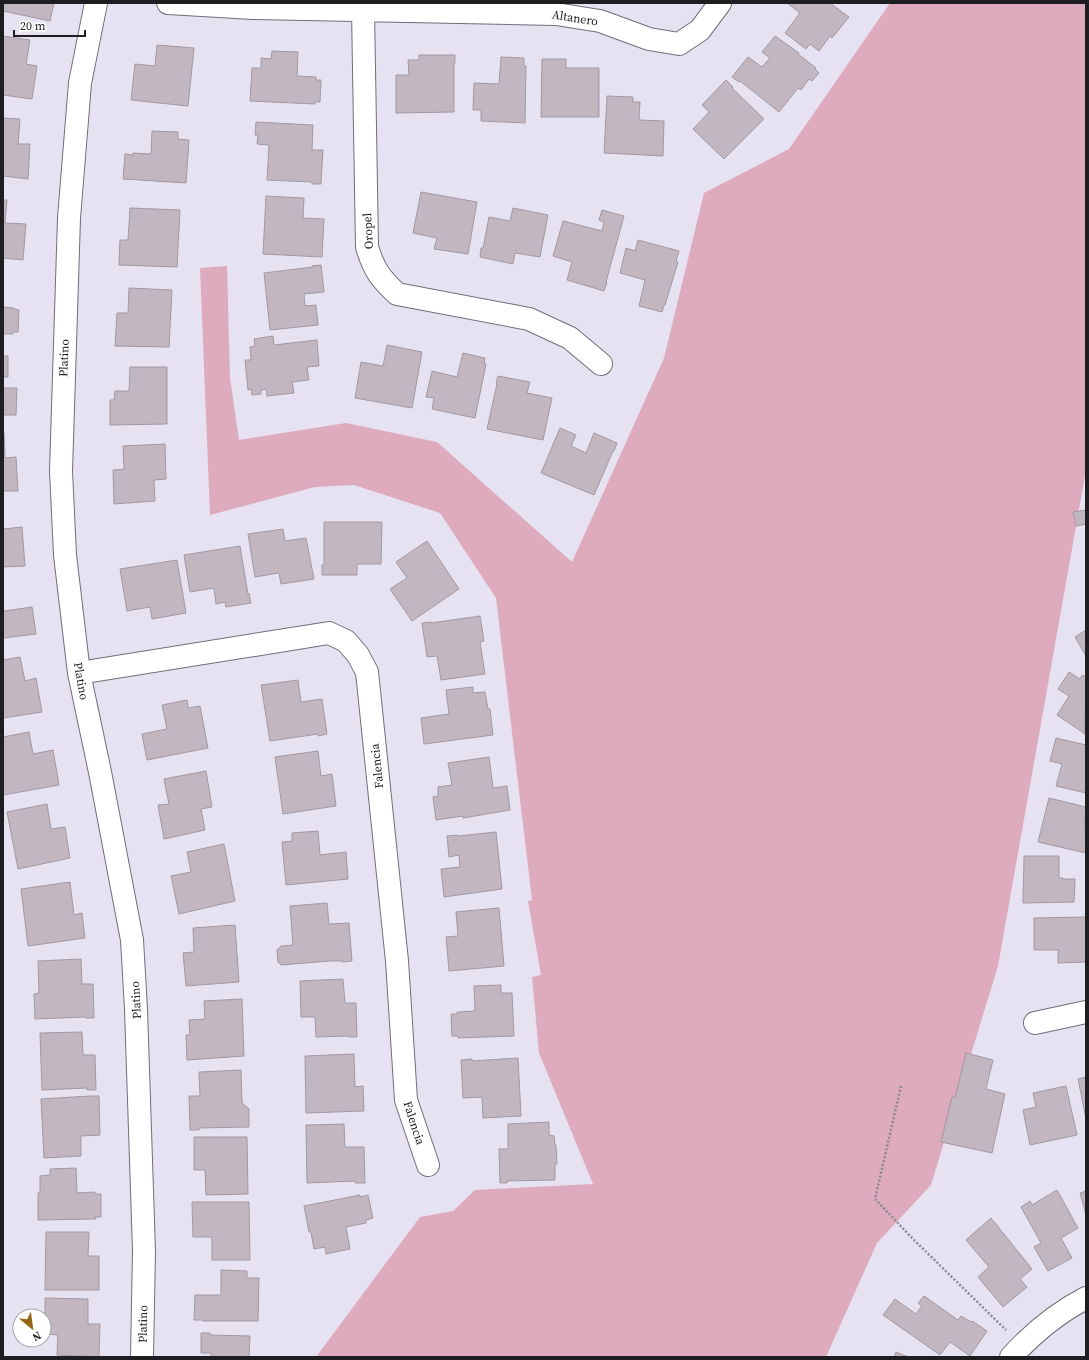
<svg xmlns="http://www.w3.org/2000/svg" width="1089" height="1360" viewBox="0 0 1089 1360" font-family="'Source Serif 4',serif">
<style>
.green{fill:#ddabbd}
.building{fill:#c2b6c1;stroke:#a398a2}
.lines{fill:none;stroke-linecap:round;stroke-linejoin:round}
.minor-casing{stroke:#716d7a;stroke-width:24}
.path{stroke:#8c8893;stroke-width:2.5;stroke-dasharray:2 2;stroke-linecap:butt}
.minor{stroke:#fff;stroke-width:22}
.labels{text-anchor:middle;stroke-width:3.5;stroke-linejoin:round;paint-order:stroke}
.street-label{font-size:12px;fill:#1e1d22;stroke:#fff}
</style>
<rect width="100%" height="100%" fill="#e7e2f1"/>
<path class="green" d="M890,3H1086V470L998,966L931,1185L877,1243L826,1357H316L420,1217L453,1211L475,1190L593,1184L539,1053L532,977L541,975L528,901L532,900L496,598L440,513L354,485L315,487L210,515L200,268L227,266L230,378L239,440L346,423L437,442L572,562L664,358L704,193L789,149Z"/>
<path class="building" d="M3,3H54L50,21L3,11Z
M787,3H830L849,17L832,38L830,36L819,51L810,44L806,49L785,33L800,13Z
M3,36L30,40L26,64L37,66L32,99L3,95Z
M775,36L799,53L798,54L816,68L815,69L819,73L812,81L809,79L801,90L798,88L779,112L740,81L739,82L732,77L748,57L762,67L770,58L762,52Z
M157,45L194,48L188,106L131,100L135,64L155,66Z
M272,51L298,52L297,76L316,77V80H321L320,102H315V104L250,101L252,68H261V58L271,59Z
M419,55H455V63H454V112L396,113V75H409L408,60H419Z
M501,57L524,58V66H526L525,123L481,121V110H473L474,83L499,84Z
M542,59H566V68H599V117H541Z
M726,80L733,87L732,88L764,119L724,159L693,129L709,112L702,105Z
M607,96L633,97V102H640L639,120L664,121L663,156L604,153Z
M3,118L20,119L18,144H30L28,179L3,176Z
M256,122L313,125L312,150H323L321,184H312V182L267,180L269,145L257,144L258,135H255Z
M152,131L178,132V139L189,140L186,183L123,179L125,154L133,155V153L151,154Z
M421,192L477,202L468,254L434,249L437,238L413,233Z
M266,196L304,198L303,218L324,219L322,257L263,254Z
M3,200H7L5,223L26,224L23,260L3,258Z
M130,208L180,210L177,267L119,265L120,240H128Z
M513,208L548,215L540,257L515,253L513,264L480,257L481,248H483L489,217L510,221Z
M602,210L624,216L606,282H607L604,291L567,280L572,262L553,256L563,221L602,231L604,222L599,220Z
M638,240L679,251L676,261L678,262L665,305H664L662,312L639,306L645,280L620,273L626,248L635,251Z
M321,265L324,292L304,294L305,306L316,305L318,325L270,330L264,273L313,267L312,266Z
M129,288L172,290L169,347L115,346L117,313H128Z
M3,307L14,308V309L19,310L18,332H13V334H3Z
M273,336L274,345L317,340L319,366L307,367L309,380L292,382L294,393L267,396L266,389L261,390V394L252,395L251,389L248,390L245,360H251L250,347L255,346L254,339Z
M387,345L422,352L412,408L355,398L361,362L383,366Z
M463,353L485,358L484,363L486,364L475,418L432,409L434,398L426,397L432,371L457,377Z
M3,356H8V377H3Z
M130,367H167V424L110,425V400H114L115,391H129Z
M498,376L530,382L527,393L552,398L543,440L487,429L497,384L496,383Z
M3,388H17L16,415H3Z
M560,428L576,435L571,446L586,453L594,433L617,443L614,451H613L594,495L541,473Z
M3,433H4L5,458L16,457L18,491H3Z
M165,444L166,479L154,480L155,501L114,504L113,470L124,469L123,446Z
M1086,510V524L1076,526L1073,512Z
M324,522H382L381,564H357V575H322V565H324Z
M22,527L25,566L3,567V529Z
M283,529L285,541L306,538L314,579L281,584L279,573L255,577L248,534Z
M427,541L459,589L412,621L390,589L407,578L396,562Z
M240,546L248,594L249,593L251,603L226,607L225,602L216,604L214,588L190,592L184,555Z
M177,560L186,613L152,619L150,607L127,611L120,569Z
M3,604L4,611L32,607L36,634L3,638Z
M480,616L484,641L480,642L485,674L441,680L437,656L427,657L422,623L431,622V623Z
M1086,630V656L1075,637Z
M20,657L25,681L36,678L42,712L3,718V660Z
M1069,672L1080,679L1082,675L1086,677L1085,734L1057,715L1069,696L1058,689Z
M298,680L301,702L322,699L327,734L318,736V734L270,741L261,685Z
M473,687V693L485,692L488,709H490L493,735L424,744L421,718L449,714L446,690Z
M187,700L188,708L200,706L208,748L147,760L142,734L167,729L162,705Z
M29,732L33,754L53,750L59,785L3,795V737Z
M1056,738L1086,745V793L1056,786L1062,764L1050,761Z
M318,751L321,776L332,774L336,806L283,814L275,757Z
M489,757L493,788L507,786L510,810L469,817L463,818V816L436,820L433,797L438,796V787L452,785L448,763Z
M206,771L212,807L201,809L205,830L164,839L158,805L169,804L164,779Z
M1049,798L1086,807L1085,822L1086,853L1038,842Z
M47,804L51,829L65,827L70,858L18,869L7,812Z
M318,831L320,855L346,852L348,879L286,885L282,842L292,841V833Z
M496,832L502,889L444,897L441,869L460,867L459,855L449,857L447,836L458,835V836Z
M224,844L235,901L179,914L171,876L191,872L187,852Z
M1024,856H1059V878H1063V879H1075L1074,902L1023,903Z
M70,882L74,915L82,913L85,938L28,946L21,889Z
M327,903L329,924L349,923L352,961L343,962V961H330L281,965L278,962L277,950L281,946L293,945L290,906Z
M499,908L504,966L449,971L446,937L458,936L456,912Z
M1086,917V962L1058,963V950H1034V918Z
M235,925L239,982L186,986L183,953L194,952L193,928Z
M81,959L82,984H93L94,1018H86V1017L35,1019L34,994L39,993L38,961Z
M343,979L345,1003H356L357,1037H349V1036L316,1037L315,1017H301L300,981Z
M501,985V993H512L514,1036L458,1038V1036H452L451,1014H457V1012L475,1011L474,986Z
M242,999L244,1056L187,1060L186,1035H190L189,1020L205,1019L204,1001Z
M82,1032L83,1055H95L96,1090H87V1088L42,1090L40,1033Z
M966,1053L993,1060L986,1089L1005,1094L992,1153L941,1142L952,1097L955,1098Z
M354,1054L355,1087L363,1086L364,1111L306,1113L305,1056Z
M518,1058L521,1116L483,1118L482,1097L463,1098L461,1060L472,1059V1061Z
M241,1070L242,1103L249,1109V1127L199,1128V1130H190L189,1096H200L199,1072Z
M1086,1077V1119L1078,1079Z
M1066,1086L1077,1135L1030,1145L1023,1110L1036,1107L1033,1093Z
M90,1096H99L100,1135L81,1136V1156L44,1158L41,1099Z
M549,1122V1135L554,1136L555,1145H556L557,1164H555V1180L507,1181V1183H500L499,1149H508V1124Z
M344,1124L345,1147H364L365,1183H355V1181L307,1183L306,1125Z
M194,1137H247L248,1194L206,1195L205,1170H194Z
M76,1168L77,1193L95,1192V1194H101V1217H95L96,1219L38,1220V1193H40V1176L50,1175V1169Z
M1057,1190L1078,1228L1061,1238L1072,1258L1048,1271L1034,1247L1041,1243L1021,1207L1030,1201L1032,1205Z
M1086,1191V1215L1080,1193Z
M360,1195V1197L368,1195L373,1218L366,1220V1223L346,1227L350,1249L326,1254L325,1247L314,1249L311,1232H309L304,1206Z
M192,1202H249L250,1260H212V1237H193Z
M991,1218L1032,1269L1020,1279L1027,1287L1003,1307L978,1277L989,1267L966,1240Z
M46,1232H89L88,1256H99V1290H45Z
M221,1270L247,1271V1278H259L258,1321H203L202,1320H194L195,1295H221Z
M924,1296L958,1320L961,1316L971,1322L972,1321L987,1331L970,1356L950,1342L940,1355L883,1315L895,1299L916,1314L922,1306L918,1303Z
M45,1298L88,1299V1324H100L99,1357L57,1355L58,1335L45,1334Z
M201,1333H210V1335L250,1336L249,1357H211V1353H201Z
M896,1352L908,1357H894Z"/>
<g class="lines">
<g class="minor-casing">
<path id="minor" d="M96,3L80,83L69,218L61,471L65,555L79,673L100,772L132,940L136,1009L144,1251L142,1357
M168,3L253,8L556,14L600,21L649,39L679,44L700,30L720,3
M363,9L367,247C374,270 380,278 397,294L529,319L570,338L601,364
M79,673L329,633L346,641L358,655L367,672L397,961L406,1100L428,1165
M1035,1023L1086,1012
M1011,1357C1033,1333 1057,1313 1086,1298"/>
</g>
<path class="path" d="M901,1086L875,1199L913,1239L1006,1330"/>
<use href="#minor" class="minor"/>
</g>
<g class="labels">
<g class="street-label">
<text transform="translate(575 18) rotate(9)" y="4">Altanero</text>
<text transform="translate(368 231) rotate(-93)" y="4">Oropel</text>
<text transform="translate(64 358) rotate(-88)" y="4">Platino</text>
<text transform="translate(81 681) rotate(80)" y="4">Platino</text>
<text transform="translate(377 766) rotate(-96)" y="4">Falencia</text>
<text transform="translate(136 1000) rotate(-93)" y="4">Platino</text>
<text transform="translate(414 1123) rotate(72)" y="4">Falencia</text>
<text transform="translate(143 1324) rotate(-89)" y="4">Platino</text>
</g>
</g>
<rect width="1089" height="1360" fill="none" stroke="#1e1d22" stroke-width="8"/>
<g transform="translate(32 1328) rotate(151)"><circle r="19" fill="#ffffff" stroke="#a5a5a7"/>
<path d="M0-3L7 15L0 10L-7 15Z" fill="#946714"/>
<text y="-6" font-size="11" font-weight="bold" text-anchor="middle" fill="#1e1d22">N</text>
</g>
<path d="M14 30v6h71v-6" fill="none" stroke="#1e1d22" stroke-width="2"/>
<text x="20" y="30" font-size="12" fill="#1e1d22" stroke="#ffffff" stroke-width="3" paint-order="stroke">20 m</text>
</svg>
